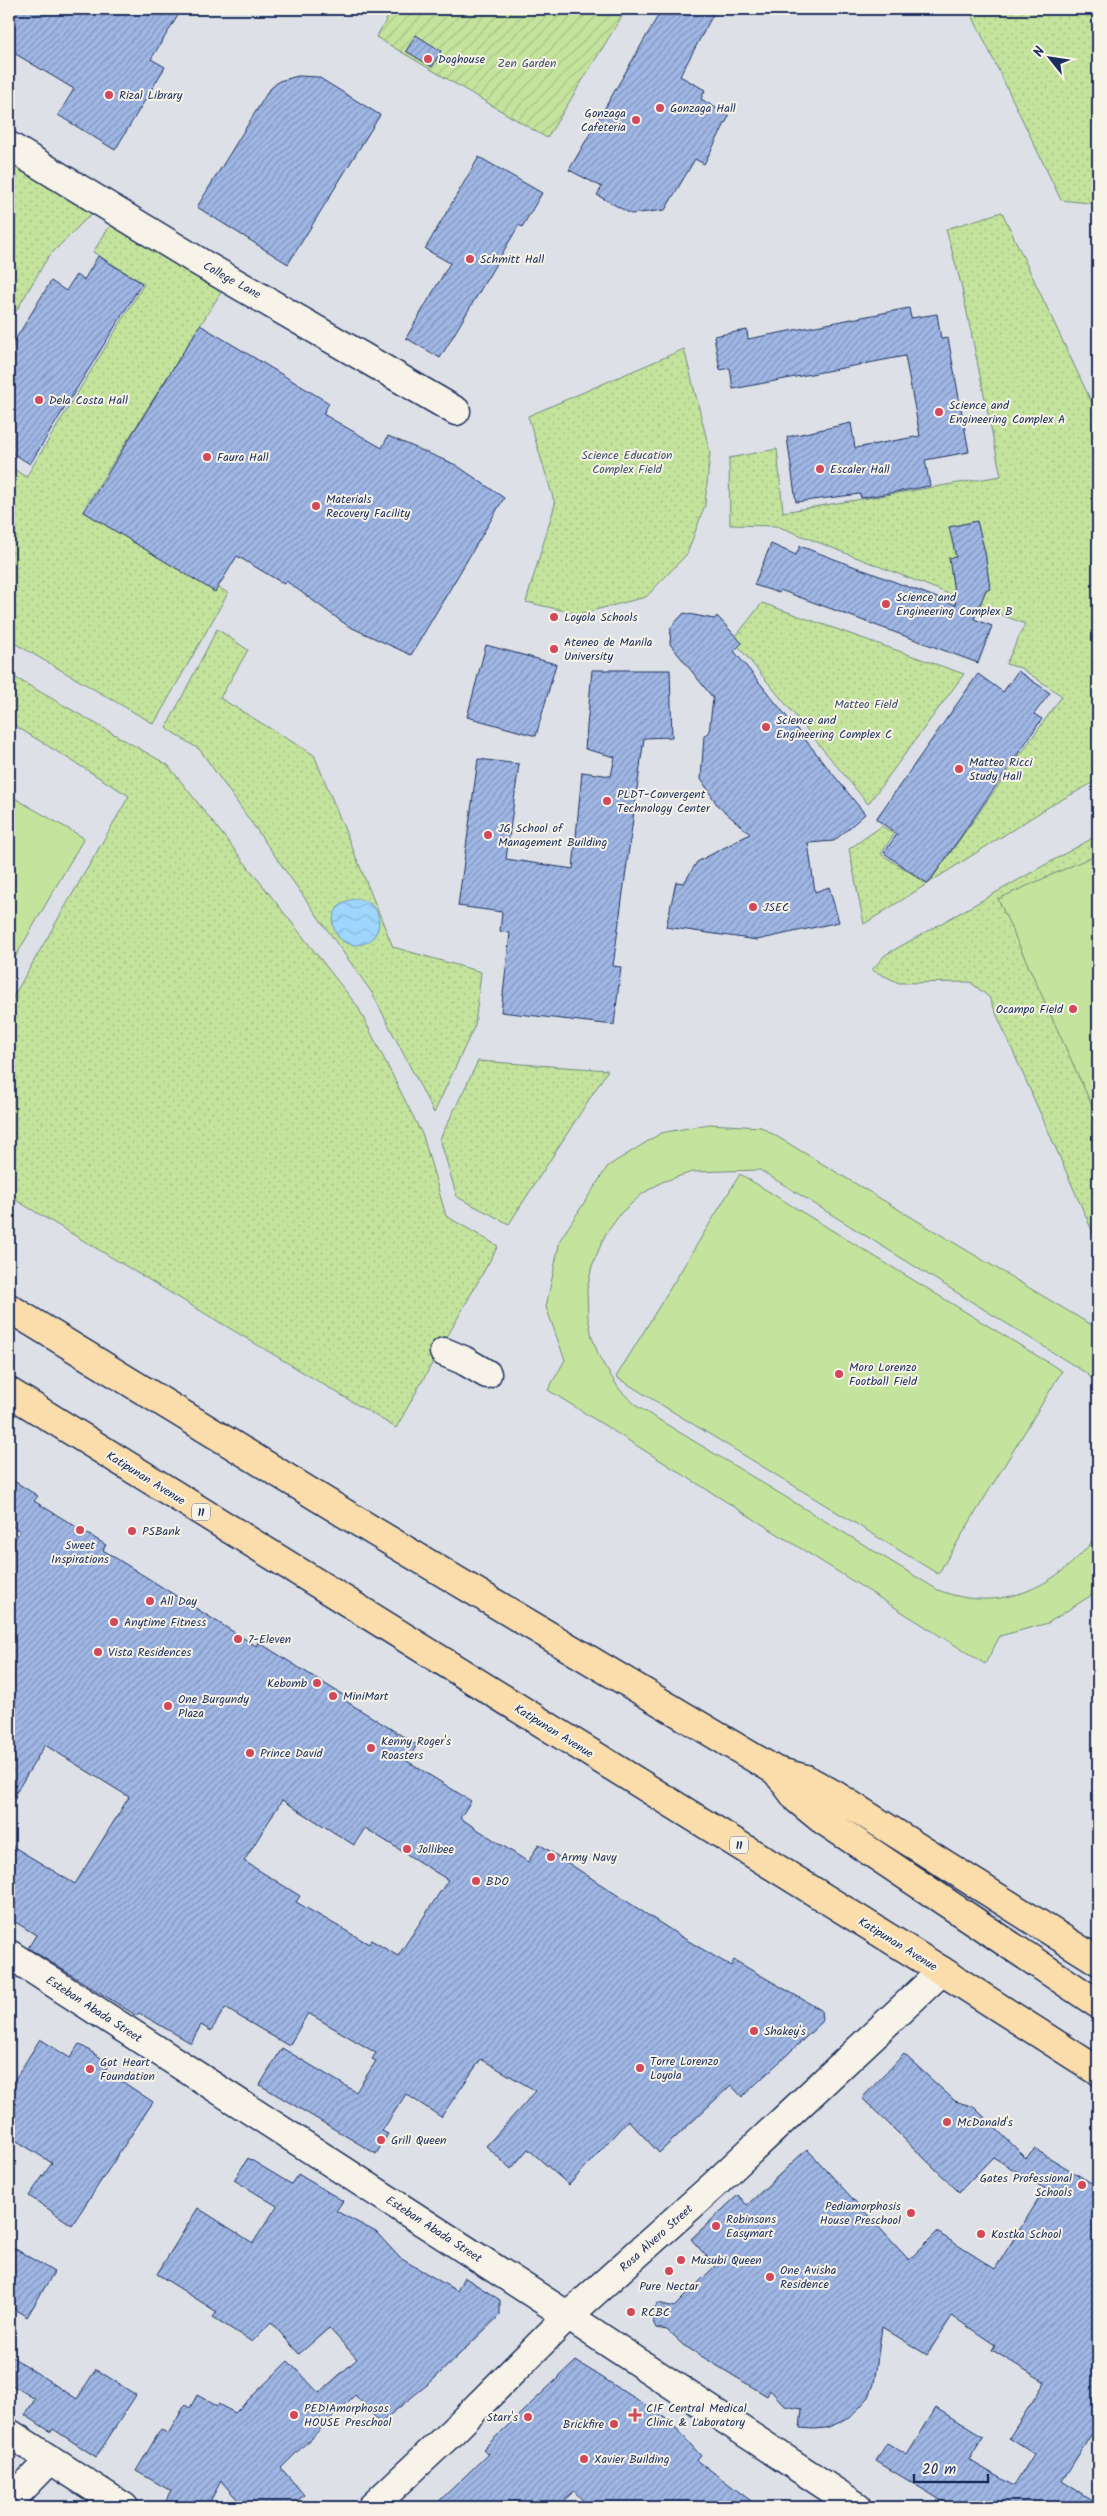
<svg xmlns="http://www.w3.org/2000/svg" width="1107" height="2516" viewBox="0 0 1107 2516" font-family="Kalam,sans-serif">
<style>
.grass{fill:url(#grass-dots);stroke:#70897d}
.garden{fill:url(#garden-furrows);stroke:#70897d}
.pitch{fill:#c4e39c;stroke:#70897d}
.water{fill:url(#water-waves);stroke:#6a93be}
.building{fill:url(#building-hatch);stroke:#1b2f5e;fill-rule:evenodd}
.lines{fill:none;stroke-linecap:round;stroke-linejoin:round}
.minor-casing{stroke:#1b2f5e;stroke-width:31}
.major-casing{stroke:#1b2f5e;stroke-width:31}
.minor{stroke:#f7f3e8;stroke-width:28}
.major{stroke:#fbddab;stroke-width:28}
.poi-dot{fill:#d1495b;stroke:#f7f3e8;stroke-width:2}
.labels{text-anchor:middle;stroke-width:4;stroke-linejoin:round;paint-order:stroke}
.shield{fill:#f7f3e8;stroke:#5d6a87;stroke-width:1}
.shield-label{font-size:11px;font-weight:bold;fill:#1b2f5e}
.poi-label{font-size:12px;fill:#1b2f5e;stroke:#f7f3e8;text-anchor:start}
.park-label{font-size:12px;fill:#3d536a;stroke:#f7f3e8}
.street-label{font-size:12px;fill:#1b2f5e;stroke:#f7f3e8}
</style>
<defs>
<pattern id="grass-dots" width="8" height="8" patternUnits="userSpaceOnUse" patternTransform="scale(1.25)"><rect width="8" height="8" fill="#c4e39c"/><path d="M2 2h.1M6 6h.1" fill="none" stroke="#a8c389" stroke-width="1.8" stroke-linecap="round"/></pattern>
<pattern id="garden-furrows" width="10" height="10" patternUnits="userSpaceOnUse" patternTransform="scale(1.25)"><rect width="10" height="10" fill="#c4e39c"/><path d="M-1 1l2-2M0 10L10 0M9 11l2-2" fill="none" stroke="#a8c389"/></pattern>
<pattern id="water-waves" width="16" height="10" patternUnits="userSpaceOnUse" patternTransform="scale(1.25)"><rect width="16" height="10" fill="#9fd6fe"/><path d="M0 5q4-4 8 0t8 0" fill="none" stroke="#88b8dc"/></pattern>
<pattern id="building-hatch" width="6" height="6" patternUnits="userSpaceOnUse" patternTransform="scale(1.25)"><rect width="6" height="6" fill="#a0b7e5"/><path d="M-1 1l2-2M0 6l6-6M5 7l2-2" fill="none" stroke="#8295bd"/></pattern>
</defs>
<rect width="100%" height="100%" fill="#dde1e7"/>
<filter id="ink" filterUnits="userSpaceOnUse"><feTurbulence type="fractalNoise" baseFrequency=".02" numOctaves="2"/><feDisplacementMap in="SourceGraphic" scale="10" xChannelSelector="R" yChannelSelector="G"/><feConvolveMatrix kernelMatrix="1 2 1 2 8 2 1 2 1" color-interpolation-filters="sRGB"/></filter>
<g filter="url(#ink)">
<path class="grass" d="M969,9H1098V204L1061,200Z
M9,150L101,204L48,257L9,323Z
M1002,212L1098,416V780L1050,806L864,924L849,849L882,826L894,834L881,854L928,884L1062,696L1021,668L1006,664L1025,624L777,526L730,525L729,458L777,449L783,512L1001,476L961,284L946,229Z
M117,215L227,283L83,510L228,593L154,724L9,640V466L26,477L144,284L93,252Z
M684,349L710,452L705,505L687,554L646,597L579,614L526,602L555,504L528,416Z
M762,603L964,674L868,804L733,640Z
M217,629L248,650L220,698L314,755L393,947L481,972L475,1025L434,1113L372,993L200,750L166,728Z
M9,674L168,765L358,1007L423,1136L446,1216L498,1246L396,1428L9,1196V1004L129,796L9,722Z
M1098,835V1244L989,997L970,982L899,983L872,970L885,955Z
M478,1061L608,1070L509,1224L457,1197L440,1139Z"/>
<path class="garden" d="M393,9H617L624,13L547,138L376,37Z"/>
<path class="pitch" d="M9,795L84,838L9,968Z
M1098,854V1119L998,899Z
M709,1124L761,1127L1098,1329V1385L1086,1373L760,1170L692,1172L662,1182L642,1194L621,1213L605,1235L592,1266L587,1290L588,1317L592,1337L600,1359L620,1390L638,1407L938,1590C1002,1615 1059,1586 1098,1534V1591L1048,1623L1000,1636L985,1664L548,1390L565,1360L546,1307L560,1240L608,1166L661,1133Z
M740,1174L1062,1371L938,1574L616,1377Z"/>
<path class="water" d="M333 922a23 23 0 1 1 46 0a23 23 0 1 1-46 0Z"/>
<path class="building" d="M9,9H182L151,59L165,67L115,150L58,115L74,89L9,50Z
M662,9H716L680,76L705,90L701,99L729,116L704,164L695,159L665,210L631,214L597,195L602,187L569,170Z
M416,35L441,51L432,67L406,51Z
M298,76L318,77L380,115L288,264L197,207L269,90L279,81Z
M479,157L542,193L522,227L519,225L440,358L406,338L450,263L425,249Z
M98,256L142,283L30,464L9,451V350L51,281L66,291L76,275L84,280Z
M909,308L911,318L937,314L941,339L948,338L969,452L925,460L930,486L861,498L860,494L796,502L787,437L851,423L855,448L920,436L905,356L733,389L730,368L720,370L714,336L747,330L748,339Z
M200,325L329,403L323,414L382,448L388,436L456,465L504,498L411,655L348,626L286,581L284,584L237,556L215,592L84,512Z
M977,521L985,552L990,589L986,590L974,619L992,626L978,663L780,590L779,593L754,585L771,544L796,555L800,546L956,605L949,558L956,557L949,527Z
M684,613L714,619L717,616L742,643L734,651L865,814L834,841L808,843L815,892L829,887L839,922L757,940L666,927L676,882L684,883L697,862L750,834L718,806L701,779L704,736L709,733L713,698L670,644L671,627Z
M486,645L556,664L536,736L467,717Z
M592,670H670L672,737L644,738L613,966L621,967L614,1025L501,1012L510,933L500,932L502,912L458,906L478,759L519,764L506,859L573,869L582,772L611,776L615,757L585,749Z
M1018,671L1050,693L1034,714L1042,719L928,884L884,853L897,834L876,819L978,674L1003,692Z
M9,1478L38,1496L34,1501L106,1545L103,1550L256,1646L258,1642L346,1697L344,1700L417,1745L407,1761L471,1801L460,1818L528,1862L539,1844L680,1936L731,1966L734,1960L821,2010L822,2022L742,2097L731,2085L659,2153L628,2120L569,2185L528,2149L511,2169L486,2146L536,2091L481,2059L441,2117L406,2094L382,2131L388,2134L376,2154L260,2085L282,2048L356,2092L376,2061L372,2059L376,2053L308,2013L289,2046L225,2008L211,2031L201,2025L191,2043L139,2013L137,2016L28,1948L36,1935L9,1918V1844L75,1884L129,1797L45,1745L9,1804V1550L20,1531L9,1524ZM282,1800L354,1845L365,1828L448,1880L398,1956L371,1940L369,1944L296,1902L300,1896L244,1861Z
M40,2039L70,2058L79,2044L109,2063L105,2070L153,2102L72,2225L29,2196L52,2163L9,2136V2089Z
M904,2054L955,2101L974,2107L1026,2158L1035,2149L1098,2187V2424L1062,2481L1098,2504V2507H952L876,2461L887,2443L907,2455L936,2408L983,2437L969,2460L1014,2486L1034,2454L1009,2438L1045,2382L992,2350L995,2345L952,2316L927,2355L882,2327L874,2384L869,2397L850,2418L826,2428L813,2429L800,2428L802,2409L785,2406L770,2390L767,2396L683,2345L667,2330L656,2328L650,2315L658,2303L674,2307L715,2266L691,2239L738,2195L747,2205L807,2149L909,2260L937,2232L995,2269L1045,2189L993,2157L959,2192L862,2098Z
M248,2158L291,2184L298,2174L343,2201L336,2211L376,2232L400,2258L457,2291L464,2277L500,2300V2315L433,2380L380,2423L355,2395L281,2468L304,2495L290,2507H244L221,2481L207,2507H163L171,2491L136,2471L161,2429L168,2434L185,2405L190,2408L197,2395L217,2406L218,2404L235,2413L288,2361L319,2393L357,2359L329,2328L299,2354L271,2322L252,2342L213,2317L217,2312L157,2274L198,2208L253,2243L277,2206L234,2180Z
M9,2245L54,2272L27,2317L9,2306Z
M9,2355L77,2399L96,2369L136,2395L96,2457L53,2429L51,2432L25,2415L35,2399L9,2383Z
M576,2361L668,2419L701,2456L697,2460L759,2507H589L574,2491L557,2507H433L488,2454L483,2449Z"/>
<g class="lines">
<g class="minor-casing">
<path id="minor" d="M9,146L201,263L456,411
M444,1352L463,1360L487,1374
M9,1954L568,2316L858,2507
M9,2433L124,2507
M9,2502L50,2460
M372,2507L453,2431L568,2316L713,2186L942,1971"/>
</g>
<g class="major-casing">
<path id="major" d="M9,1308L375,1532L776,1771L806,1779L835,1795L1098,1961
M9,1392L942,1971L1098,2071
M776,1771L798,1800L820,1818L1098,2004"/>
</g>
<use href="#minor" class="minor"/>
<use href="#major" class="major"/>
</g>
</g>
<g class="poi-dot">
<circle cx="428" cy="59" r="5"/>
<circle cx="109" cy="95" r="5"/>
<circle cx="660" cy="108" r="5"/>
<circle cx="636" cy="120" r="5"/>
<circle cx="470" cy="259" r="5"/>
<circle cx="39" cy="400" r="5"/>
<circle cx="939" cy="412" r="5"/>
<circle cx="207" cy="457" r="5"/>
<circle cx="820" cy="469" r="5"/>
<circle cx="316" cy="506" r="5"/>
<circle cx="886" cy="604" r="5"/>
<circle cx="554" cy="617" r="5"/>
<circle cx="554" cy="649" r="5"/>
<circle cx="766" cy="727" r="5"/>
<circle cx="959" cy="769" r="5"/>
<circle cx="607" cy="801" r="5"/>
<circle cx="488" cy="835" r="5"/>
<circle cx="753" cy="907" r="5"/>
<circle cx="1073" cy="1009" r="5"/>
<circle cx="839" cy="1374" r="5"/>
<circle cx="80" cy="1530" r="5"/>
<circle cx="132" cy="1531" r="5"/>
<circle cx="150" cy="1601" r="5"/>
<circle cx="114" cy="1622" r="5"/>
<circle cx="238" cy="1639" r="5"/>
<circle cx="98" cy="1652" r="5"/>
<circle cx="317" cy="1683" r="5"/>
<circle cx="333" cy="1696" r="5"/>
<circle cx="168" cy="1706" r="5"/>
<circle cx="371" cy="1748" r="5"/>
<circle cx="250" cy="1753" r="5"/>
<circle cx="407" cy="1849" r="5"/>
<circle cx="551" cy="1857" r="5"/>
<circle cx="476" cy="1881" r="5"/>
<circle cx="754" cy="2031" r="5"/>
<circle cx="640" cy="2068" r="5"/>
<circle cx="90" cy="2069" r="5"/>
<circle cx="947" cy="2122" r="5"/>
<circle cx="381" cy="2140" r="5"/>
<circle cx="1082" cy="2185" r="5"/>
<circle cx="911" cy="2213" r="5"/>
<circle cx="716" cy="2226" r="5"/>
<circle cx="981" cy="2234" r="5"/>
<circle cx="681" cy="2260" r="5"/>
<circle cx="669" cy="2271" r="5"/>
<circle cx="770" cy="2277" r="5"/>
<circle cx="631" cy="2312" r="5"/>
<circle cx="294" cy="2415" r="5"/>
<path d="M632.5 2407.5h5v5h5v5h-5v5h-5v-5h-5v-5h5z"/>
<circle cx="528" cy="2417" r="5"/>
<circle cx="614" cy="2424" r="5"/>
<circle cx="584" cy="2459" r="5"/>
</g>
<g class="labels">
<g class="shield">
<rect x="192" y="1503.5" width="18" height="17" rx="4"/>
<rect x="730" y="1836.5" width="18" height="17" rx="4"/>
</g>
<g class="shield-label">
<text x="201" y="1516">11</text>
<text x="739" y="1849">11</text>
</g>
<g class="poi-label">
<text x="438" y="63">Doghouse</text>
<text x="119" y="99">Rizal Library</text>
<text x="670" y="112">Gonzaga Hall</text>
<text x="626" y="117" text-anchor="end">Gonzaga<tspan x="626" dy="14">Cafeteria</tspan></text>
<text x="480" y="263">Schmitt Hall</text>
<text x="49" y="404">Dela Costa Hall</text>
<text x="949" y="409">Science and<tspan x="949" dy="14">Engineering Complex A</tspan></text>
<text x="217" y="461">Faura Hall</text>
<text x="830" y="473">Escaler Hall</text>
<text x="326" y="503">Materials<tspan x="326" dy="14">Recovery Facility</tspan></text>
<text x="896" y="601">Science and<tspan x="896" dy="14">Engineering Complex B</tspan></text>
<text x="564" y="621">Loyola Schools</text>
<text x="564" y="646">Ateneo de Manila<tspan x="564" dy="14">University</tspan></text>
<text x="776" y="724">Science and<tspan x="776" dy="14">Engineering Complex C</tspan></text>
<text x="969" y="766">Matteo Ricci<tspan x="969" dy="14">Study Hall</tspan></text>
<text x="617" y="798">PLDT-Convergent<tspan x="617" dy="14">Technology Center</tspan></text>
<text x="498" y="832">JG School of<tspan x="498" dy="14">Management Building</tspan></text>
<text x="763" y="911">JSEC</text>
<text x="1063" y="1013" text-anchor="end">Ocampo Field</text>
<text x="849" y="1371">Moro Lorenzo<tspan x="849" dy="14">Football Field</tspan></text>
<text x="142" y="1535">PSBank</text>
<text x="80" y="1549" text-anchor="middle">Sweet<tspan x="80" dy="14">Inspirations</tspan></text>
<text x="160" y="1605">All Day</text>
<text x="124" y="1626">Anytime Fitness</text>
<text x="248" y="1643">7-Eleven</text>
<text x="108" y="1656">Vista Residences</text>
<text x="307" y="1687" text-anchor="end">Kebomb</text>
<text x="343" y="1700">MiniMart</text>
<text x="178" y="1703">One Burgundy<tspan x="178" dy="14">Plaza</tspan></text>
<text x="381" y="1745">Kenny Roger's<tspan x="381" dy="14">Roasters</tspan></text>
<text x="260" y="1757">Prince David</text>
<text x="417" y="1853">Jollibee</text>
<text x="561" y="1861">Army Navy</text>
<text x="486" y="1885">BDO</text>
<text x="764" y="2035">Shakey's</text>
<text x="650" y="2065">Torre Lorenzo<tspan x="650" dy="14">Loyola</tspan></text>
<text x="100" y="2066">Got Heart<tspan x="100" dy="14">Foundation</tspan></text>
<text x="957" y="2126">McDonald's</text>
<text x="391" y="2144">Grill Queen</text>
<text x="1072" y="2182" text-anchor="end">Gates Professional<tspan x="1072" dy="14">Schools</tspan></text>
<text x="901" y="2210" text-anchor="end">Pediamorphosis<tspan x="901" dy="14">House Preschool</tspan></text>
<text x="726" y="2223">Robinsons<tspan x="726" dy="14">Easymart</tspan></text>
<text x="991" y="2238">Kostka School</text>
<text x="691" y="2264">Musubi Queen</text>
<text x="780" y="2274">One Avisha<tspan x="780" dy="14">Residence</tspan></text>
<text x="669" y="2290" text-anchor="middle">Pure Nectar</text>
<text x="641" y="2316">RCBC</text>
<text x="304" y="2412">PEDIAmorphosos<tspan x="304" dy="14">HOUSE Preschool</tspan></text>
<text x="646" y="2412">CIF Central Medical<tspan x="646" dy="14">Clinic &amp; Laboratory</tspan></text>
<text x="518" y="2421" text-anchor="end">Starr's</text>
<text x="604" y="2428" text-anchor="end">Brickfire</text>
<text x="594" y="2463">Xavier Building</text>
</g>
<g class="park-label">
<text x="527" y="67">Zen Garden</text>
<text x="627" y="459">Science Education<tspan x="627" dy="14">Complex Field</tspan></text>
<text x="866" y="708">Matteo Field</text>
</g>
<g class="street-label">
<text transform="translate(232 280) rotate(29)" y="4">College Lane</text>
<text transform="translate(146 1478) rotate(32)" y="4">Katipunan Avenue</text>
<text transform="translate(554 1731) rotate(32)" y="4">Katipunan Avenue</text>
<text transform="translate(898 1944) rotate(32)" y="4">Katipunan Avenue</text>
<text transform="translate(94 2009) rotate(33)" y="4">Esteban Abada Street</text>
<text transform="translate(434 2229) rotate(33)" y="4">Esteban Abada Street</text>
<text transform="translate(656 2238) rotate(-42)" y="4">Rosa Alvero Street</text>
</g>
</g>
<rect width="1107" height="2516" fill="none" stroke="#f7f3e8" stroke-width="30"/>
<rect x="15" y="15" width="1077" height="2486" fill="none" stroke="#1b2f5e" stroke-width="2" filter="url(#ink)"/>
<g transform="translate(1050 58) rotate(300)" stroke="#f7f3e8" stroke-width="4" paint-order="stroke">
<path d="M0-4L9 19L0 12L-9 19Z" fill="#1b2f5e"/>
<text y="-8" font-size="14" font-weight="bold" text-anchor="middle" fill="#1b2f5e">N</text>
</g>
<path d="M914 2474v8h74v-8" fill="none" stroke="#1b2f5e" stroke-width="2.5"/>
<text x="922" y="2474" font-size="15" fill="#1b2f5e" stroke="#f7f3e8" stroke-width="4" paint-order="stroke">20 m</text>
</svg>
